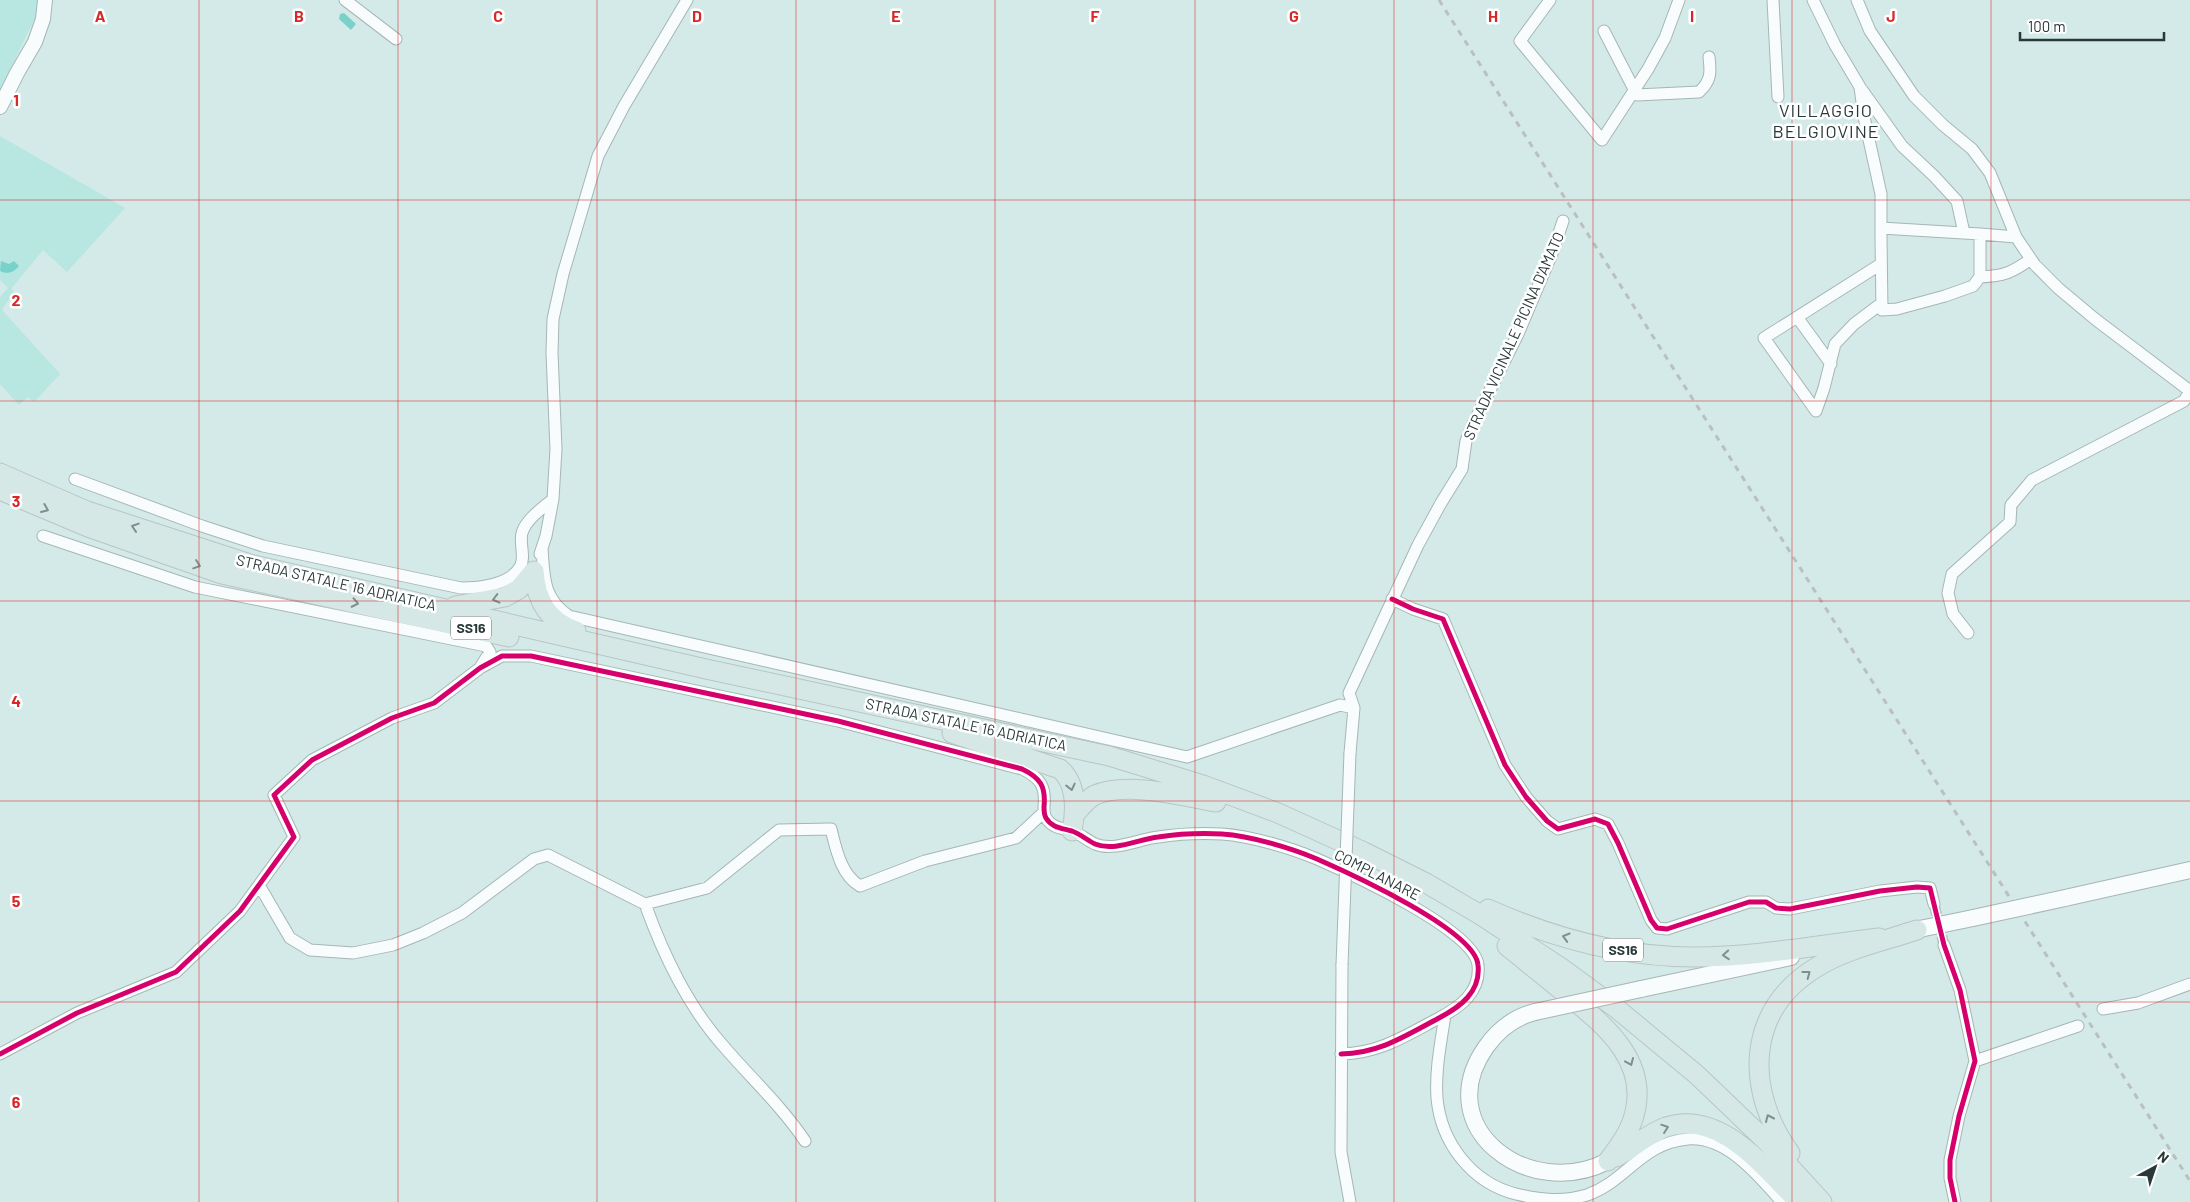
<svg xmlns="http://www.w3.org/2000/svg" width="2190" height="1202" viewBox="0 0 2190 1202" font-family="Barlow,sans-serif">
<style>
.green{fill:#b8e6e1}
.water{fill:#79d1cb}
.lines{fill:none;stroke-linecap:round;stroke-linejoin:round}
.minor-tunnel{stroke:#b2c7c5;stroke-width:11;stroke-dasharray:11 5.5;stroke-linecap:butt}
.minor-casing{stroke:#a5b6b5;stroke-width:13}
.tertiary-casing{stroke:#a5b6b5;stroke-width:16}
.secondary-casing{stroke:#a5b6b5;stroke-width:18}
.trunk-casing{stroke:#b9c5c4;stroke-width:21}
.minor{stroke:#f9fcfc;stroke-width:11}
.tertiary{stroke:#f9fcfc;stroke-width:14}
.secondary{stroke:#f9fcfc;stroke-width:16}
.trunk{stroke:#d5e8e6;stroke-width:19}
.rail{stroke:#bac0c0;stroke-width:3;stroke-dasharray:6 6;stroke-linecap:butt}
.minor-bridge-casing{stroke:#a5b6b5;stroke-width:13;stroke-linecap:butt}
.secondary-bridge-casing{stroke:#a5b6b5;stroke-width:18;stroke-linecap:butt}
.minor-bridge{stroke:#f9fcfc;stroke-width:11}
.secondary-bridge{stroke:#f9fcfc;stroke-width:16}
.cycleway-casing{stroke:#fff;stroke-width:8}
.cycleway{stroke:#d6006c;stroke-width:5}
.oneway{stroke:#7e908e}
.grid{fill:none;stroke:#d62828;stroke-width:1;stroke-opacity:0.55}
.labels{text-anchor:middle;stroke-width:5;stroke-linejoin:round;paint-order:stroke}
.shield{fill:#fff;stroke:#687473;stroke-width:1}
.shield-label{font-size:14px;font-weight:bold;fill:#283937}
.street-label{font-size:15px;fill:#283937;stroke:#fff}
.quarter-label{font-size:18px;letter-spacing:1px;fill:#283937;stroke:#fff}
.grid-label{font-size:16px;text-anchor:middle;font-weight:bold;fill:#d62828;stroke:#fff;stroke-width:5;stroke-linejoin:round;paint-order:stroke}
</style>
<rect width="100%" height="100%" fill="#d4eae8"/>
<path class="green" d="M0,0H38L35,18L0,90Z
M0,136L125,208L67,272L43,250L11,289L14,292L2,310L60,374L34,402L28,397L19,405L0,384V297L8,288L0,280Z"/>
<path class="water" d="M344,13L356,24L351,30L339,19L340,14Z
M1,261L9,264L14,261L19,266C14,272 8,275 0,271Z"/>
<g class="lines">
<path class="minor-tunnel" d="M1934,904L1944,945"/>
<g class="minor-casing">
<path id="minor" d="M345,0L396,39
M1550,0L1520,41L1602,140L1648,69L1665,38L1679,0
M1773,0L1778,97
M1813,0L1835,45L1860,87L1864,117L1881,194V237L1882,310L1897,309L1945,296L1973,286L1980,277V234L1881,228
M1857,0L1870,31L1914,96L1943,125L1972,149L1990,173L2016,237L2035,265L2058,288L2095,319L2190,391
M1604,31L1637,95L1699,92C1711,81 1711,73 1709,57
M1862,90L1902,146L1934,176L1957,201L1964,233
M1980,234L2016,237
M1881,264L1764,338L1816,411L1824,388L1835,344L1854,324L1882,303
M1980,277C2003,276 2012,273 2031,259
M1797,317L1831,364
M75,479L202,526L263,546L461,588C479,588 510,585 520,567C526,557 519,543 522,533C526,519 543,508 553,499
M43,536L195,587L486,646L490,652L481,666
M542,548C544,577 543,599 569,616L1187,757L1340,705L1354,708
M540,554L546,536L553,499L556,449L552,353L553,319L563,274L598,156L624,106L687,0
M1392,599L1413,609L1443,619L1505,765L1526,797L1547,821L1558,829L1595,819L1608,824L1618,843L1651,920L1657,928L1667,929L1749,902H1766L1776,908L1790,909L1880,891L1917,887L1930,888L1934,904
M1968,633L1953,614L1948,593L1952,574L2010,522L2011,505L2032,480L2184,401L2190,391
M1350,753L1354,708L1349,693L1418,545L1441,503L1462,469L1466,441L1473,424L1518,334L1553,251L1563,221
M259,885L290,938L310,950L353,953L393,945L423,933L462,913L534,859L548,855L645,904L707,888L779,830L831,829C836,849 841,875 860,886L925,861L1016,838L1044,812
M645,904C664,956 688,1007 726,1049C753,1080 782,1107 805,1141
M1944,945L1960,990L1975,1061L1959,1116L1950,1160V1178L1955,1202
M1342,965L1341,1152L1350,1202
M2103,1009L2138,1003L2190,984
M1445,1015C1441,1042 1435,1070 1437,1098C1441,1143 1472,1183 1516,1194C1541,1200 1563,1202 1587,1195C1627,1181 1641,1143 1688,1139C1727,1136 1759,1176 1782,1202
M0,1054L77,1013L176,972L240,911L294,837L274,795L312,760L392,718L434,703L480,668L502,656H531L838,721L1022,769C1041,778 1046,787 1044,807C1044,811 1044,815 1046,818C1052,828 1062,828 1072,831C1080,834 1087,840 1095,844C1114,852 1139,839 1158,837C1178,834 1202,833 1222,834C1251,836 1291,848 1317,859C1349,873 1475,930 1478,965C1481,992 1460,1007 1439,1018C1405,1036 1380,1053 1341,1054
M1975,1061L2078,1026"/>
</g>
<g class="tertiary-casing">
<path id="tertiary" d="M0,107L17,73L35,42L43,19L45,0"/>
</g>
<g class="secondary-casing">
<path id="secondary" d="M2065,898L2190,870
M1905,932L1973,918
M1641,989L1791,957
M1535,1012C1515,1017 1498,1030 1486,1047C1429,1128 1529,1202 1608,1161"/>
</g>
<g class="trunk-casing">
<path id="trunk" d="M0,473L87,511L250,564L706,669L1109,756L1203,785L1278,813L1364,852L1426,883L1479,914L1560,967L1616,1008L1697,1075L1767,1142L1822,1202
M0,490L88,527L222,574L509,637
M534,571C536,600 547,621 576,631
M455,606L505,597L519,589L534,571
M952,733L1060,769C1077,784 1076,810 1072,831
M1075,814C1081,807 1087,799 1095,795C1126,781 1183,796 1216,802
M1488,909C1553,938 1623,957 1694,957C1755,957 1818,945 1879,938
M1507,946C1527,962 1546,978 1566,994C1606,1026 1653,1064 1632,1122C1627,1137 1617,1149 1608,1161
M1790,1153C1745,1091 1745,1010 1817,967C1846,949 1884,941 1917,930
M1616,1157C1633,1148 1647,1134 1666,1127C1721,1109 1764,1168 1799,1202"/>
</g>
<use href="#minor" class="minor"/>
<use href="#tertiary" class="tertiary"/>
<use href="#secondary" class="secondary"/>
<use href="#trunk" class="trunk"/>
<path class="rail" d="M1439,0L2190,1181"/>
<g class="minor-bridge-casing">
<path id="minor-bridge" d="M1342,965L1350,753"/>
</g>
<g class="secondary-bridge-casing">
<path id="secondary-bridge" d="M1973,918L2065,898
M1535,1012L1641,989"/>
</g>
<use href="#minor-bridge" class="minor-bridge"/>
<use href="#secondary-bridge" class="secondary-bridge"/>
<g class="cycleway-casing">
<path id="cycleway" d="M1392,599L1413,609L1443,619L1505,765L1526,797L1547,821L1558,829L1595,819L1608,824L1618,843L1651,920L1657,928L1667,929L1749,902H1766L1776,908L1790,909L1880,891L1917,887L1930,888L1944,945L1960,990L1975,1061L1959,1116L1950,1160V1178L1955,1202
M0,1054L77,1013L176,972L240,911L294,837L274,795L312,760L392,718L434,703L480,668L502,656H531L838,721L1022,769C1041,778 1046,787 1044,807C1044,811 1044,815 1046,818C1052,828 1062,828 1072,831C1080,834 1087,840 1095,844C1114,852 1139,839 1158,837C1178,834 1202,833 1222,834C1251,836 1291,848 1317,859C1349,873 1475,930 1478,965C1481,992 1460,1007 1439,1018C1405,1036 1380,1053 1341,1054"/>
</g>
<use href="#cycleway" class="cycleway"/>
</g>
<defs><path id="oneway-chevron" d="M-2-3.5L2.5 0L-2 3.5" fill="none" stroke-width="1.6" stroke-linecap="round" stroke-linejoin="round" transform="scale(1.25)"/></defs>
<g class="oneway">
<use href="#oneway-chevron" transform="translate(45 509) rotate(23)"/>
<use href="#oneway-chevron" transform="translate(135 527) rotate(-162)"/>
<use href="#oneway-chevron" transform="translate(197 565) rotate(19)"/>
<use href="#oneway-chevron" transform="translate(496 599) rotate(166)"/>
<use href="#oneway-chevron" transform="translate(355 603) rotate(12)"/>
<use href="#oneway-chevron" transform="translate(1071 787) rotate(77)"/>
<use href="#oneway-chevron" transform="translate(1566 937) rotate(-164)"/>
<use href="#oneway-chevron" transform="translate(1726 955) rotate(176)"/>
<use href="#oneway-chevron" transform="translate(1807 974) rotate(-37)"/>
<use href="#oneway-chevron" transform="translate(1630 1062) rotate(67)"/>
<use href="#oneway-chevron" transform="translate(1769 1118) rotate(-114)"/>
<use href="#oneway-chevron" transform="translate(1665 1128) rotate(-19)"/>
</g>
<path class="grid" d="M199,0V1202M398,0V1202M597,0V1202M796,0V1202M995,0V1202M1195,0V1202M1394,0V1202M1593,0V1202M1792,0V1202M1991,0V1202M0,200H2190M0,401H2190M0,601H2190M0,801H2190M0,1002H2190"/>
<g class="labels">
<g class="shield">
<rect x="451" y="616.5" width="40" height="23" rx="4"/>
<rect x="1603" y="938.5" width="40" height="23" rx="4"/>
</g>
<g class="shield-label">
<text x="471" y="633">SS16</text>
<text x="1623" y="955">SS16</text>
</g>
<g class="street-label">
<text transform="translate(1514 336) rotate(-66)" y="5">STRADA VICINALE PICINA D'AMATO</text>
<text transform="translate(336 583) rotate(13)" y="5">STRADA STATALE 16 ADRIATICA</text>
<text transform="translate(966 725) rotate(12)" y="5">STRADA STATALE 16 ADRIATICA</text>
<text transform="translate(1377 875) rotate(27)" y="5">COMPLANARE</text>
</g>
<g class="quarter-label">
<text x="1826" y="117">VILLAGGIO<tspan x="1826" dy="21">BELGIOVINE</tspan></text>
</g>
</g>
<g class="grid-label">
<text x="100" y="22">A</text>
<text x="299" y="22">B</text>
<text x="498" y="22">C</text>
<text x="697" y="22">D</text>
<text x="896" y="22">E</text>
<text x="1095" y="22">F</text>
<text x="1294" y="22">G</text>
<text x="1493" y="22">H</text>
<text x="1692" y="22">I</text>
<text x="1891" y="22">J</text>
<text x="16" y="106">1</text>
<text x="16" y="306">2</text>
<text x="16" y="507">3</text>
<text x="16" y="707">4</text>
<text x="16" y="907">5</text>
<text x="16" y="1108">6</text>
</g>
<g transform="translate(2155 1167) rotate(40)" stroke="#ffffff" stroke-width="4" paint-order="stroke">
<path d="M0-4L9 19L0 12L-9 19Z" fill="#283937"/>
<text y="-8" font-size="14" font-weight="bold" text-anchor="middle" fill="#283937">N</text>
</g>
<path d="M2020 32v8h144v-8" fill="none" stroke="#283937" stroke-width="2.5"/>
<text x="2028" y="32" font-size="15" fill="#283937" stroke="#ffffff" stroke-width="4" paint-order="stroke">100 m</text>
</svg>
